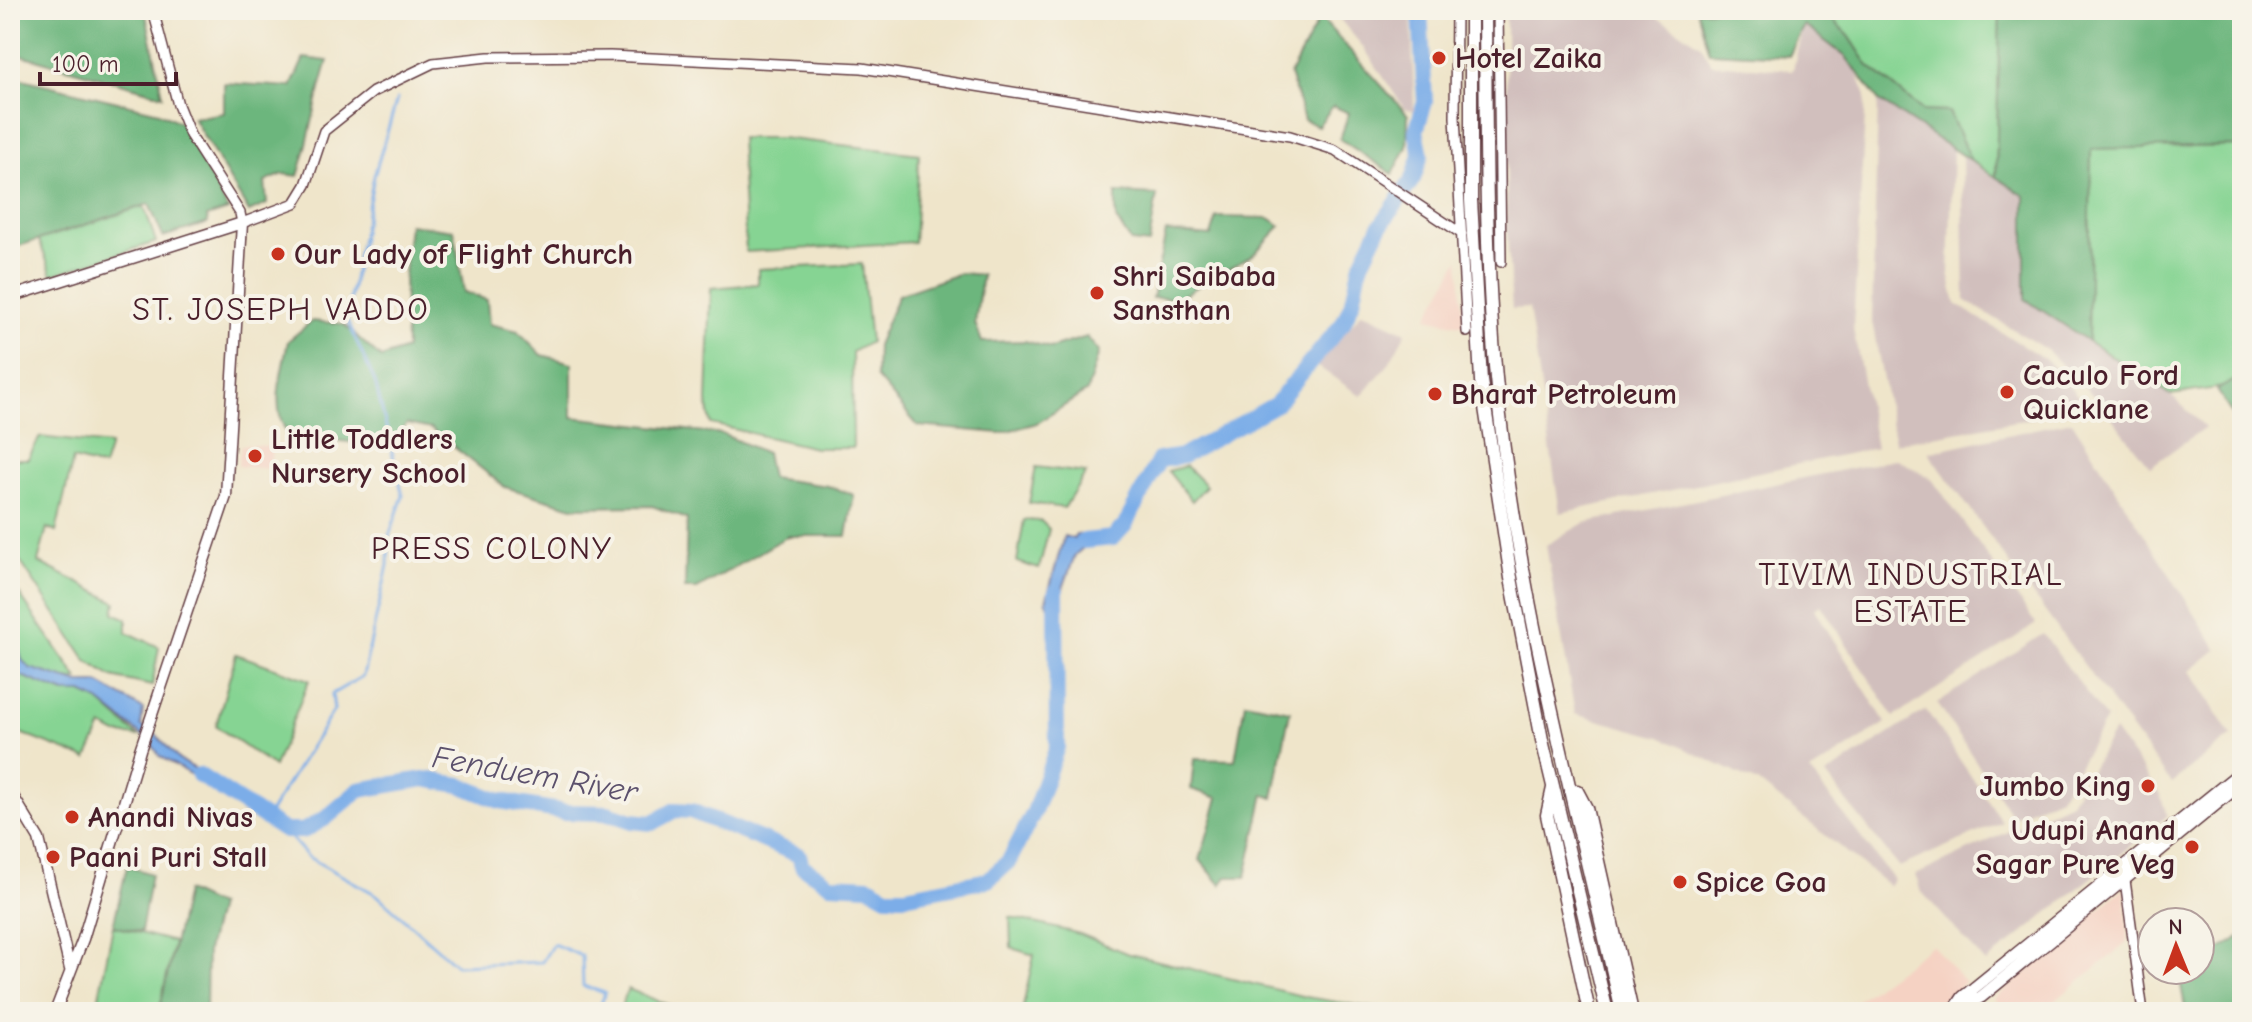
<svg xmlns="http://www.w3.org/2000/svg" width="2252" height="1022" viewBox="0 0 2252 1022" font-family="'Comic Neue',sans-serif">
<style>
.built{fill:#f5d2c3}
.industrial{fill:#d1bfbd}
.green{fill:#86d493;stroke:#687a5f;stroke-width:2}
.forest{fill:#6cb67d;stroke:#5b6a54;stroke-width:2}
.water{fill:#7cade8;stroke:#63668a;stroke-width:2}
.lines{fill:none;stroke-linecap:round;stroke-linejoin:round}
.stream{stroke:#7cade8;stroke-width:3}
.river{stroke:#7cade8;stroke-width:16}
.tertiary-casing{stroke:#633d43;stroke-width:12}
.secondary-casing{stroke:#633d43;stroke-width:13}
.primary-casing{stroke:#633d43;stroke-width:14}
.trunk-casing{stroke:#633d43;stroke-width:15}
.tertiary{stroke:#fff;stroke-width:9}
.secondary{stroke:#fff;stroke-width:10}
.primary{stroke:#fff;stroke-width:11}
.trunk{stroke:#fff;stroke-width:12}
.poi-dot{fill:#c8321e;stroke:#f7f3e8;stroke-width:3}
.labels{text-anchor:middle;stroke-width:8;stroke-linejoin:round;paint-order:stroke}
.poi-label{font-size:30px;font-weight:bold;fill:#4a1f2b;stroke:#f7f3e8;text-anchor:start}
.neighbourhood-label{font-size:32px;letter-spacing:2px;fill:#4a1f2b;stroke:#f7f3e8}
.water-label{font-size:32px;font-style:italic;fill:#5c516d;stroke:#f7f3e8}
</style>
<rect width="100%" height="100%" fill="#f7f3e8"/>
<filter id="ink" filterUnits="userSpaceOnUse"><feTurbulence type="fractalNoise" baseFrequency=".0125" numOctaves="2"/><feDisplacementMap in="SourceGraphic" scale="16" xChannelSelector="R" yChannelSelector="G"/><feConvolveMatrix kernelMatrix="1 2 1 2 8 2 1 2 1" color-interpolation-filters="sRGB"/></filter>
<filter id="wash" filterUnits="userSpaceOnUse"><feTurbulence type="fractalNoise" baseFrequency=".006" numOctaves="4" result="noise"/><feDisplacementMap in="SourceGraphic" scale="32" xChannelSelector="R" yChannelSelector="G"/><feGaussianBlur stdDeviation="1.8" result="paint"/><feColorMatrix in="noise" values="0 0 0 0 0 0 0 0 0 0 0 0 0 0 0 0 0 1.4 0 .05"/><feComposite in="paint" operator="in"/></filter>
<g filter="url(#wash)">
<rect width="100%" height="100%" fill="#efe5ca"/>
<path class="built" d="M1459,259L1464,326L1427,318Z
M241,445L272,446L270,469L238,466Z
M2124,888L2128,942L2041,1012H2006L1994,999Z
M1932,945L1965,982L1929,1012H1841Z"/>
<path class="industrial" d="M1332,10H1411L1414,111L1404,108L1364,48Z
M1506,10H1645L1700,44L1712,64L1793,70L1803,25L1850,56L1866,96L1853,328L1876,448L1560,513L1529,308L1512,309L1507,229Z
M1878,100L1953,149L1949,273L1956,304L2048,361L2088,408L1895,443L1872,321Z
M1962,155L2025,195V299L2171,395L2205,427L2150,467L2097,399L2047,350L1965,300Z
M1362,312L1406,332L1388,365L1361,396L1317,366Z
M2072,421L2217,649L2190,671L2232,736L2171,783L1928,452Z
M1897,459L1932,479L2036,624L1894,717L1821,605L1814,609L1886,723L1810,772L1894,880L1889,886L1762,785L1660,737L1575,714L1546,545L1584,523Z
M2043,634L2106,719L2060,797L2013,817L1937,703Z
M1926,710L2002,822L1899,867L1826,775Z
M2114,731L2160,794L2167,816L1986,963L1920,890L1916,875L2071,802Z"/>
<path class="green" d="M1823,10H2000L1996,177L1971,161L1949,112L1923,111L1868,65L1849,36Z
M740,138H781L919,154L914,242L746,252Z
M2242,146V384L2171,395L2088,341L2091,148Z
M144,206L156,242L52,275L39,240Z
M862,264L870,342L852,352L853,448H815L711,424L707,402L711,288L758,284V269Z
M40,437L110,445L103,467L73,459L56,532L47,528L38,562L116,602L114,613L127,619V632L159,647L152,686L112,677L87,661L10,546V459H28Z
M1186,466L1206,486L1192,501L1168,471Z
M1036,467L1086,473L1064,508L1029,503Z
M1024,520L1041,521L1049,529L1039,569L1017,562Z
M10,581L78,679C64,681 30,674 22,660C16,651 18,645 10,637Z
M236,654L309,680L274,767L216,726Z
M10,662L19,675L64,693H82L99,701L138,736L117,734L102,726L87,759L10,729Z
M1010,917L1080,934L1126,953L1306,997L1399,1012H1022L1034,955L1011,948Z
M113,926L174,942L159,1012L98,1002Z
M628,989L686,1012H619Z"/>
<path class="forest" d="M10,10H145L163,95L10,52Z
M1697,10H1823L1849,36L1868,65L1923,111L1949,112L1971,161L1878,100L1846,57L1804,25L1789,56L1709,52Z
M2000,10H2242V146L2091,149L2088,341L2025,299V196L1996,177Z
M1320,17L1408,115L1407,147L1393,174L1340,139L1349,113L1333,106L1318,126L1304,120L1290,74Z
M304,58L328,61C315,101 311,136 298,176L283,174L265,182L267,204L249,212L193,118L224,113V83L291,87Z
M10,76L159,112L181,123L228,210L207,217L208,223L163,237L149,204L10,249Z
M1116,193L1157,195L1149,244L1131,242L1116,219Z
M1217,217L1269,218L1281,226L1253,255L1178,298H1152L1166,232L1211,236Z
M409,224L454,230L464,292L487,300L489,324L518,331L542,355L572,363V417L722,434L766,453L771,478L828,486L854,495L847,536H788L697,589H685L687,519L652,506L573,507L505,487L431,429L407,424L387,447L288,434C269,408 283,370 288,341L312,321L343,324L381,358L406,349L404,276Z
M961,273L982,275L975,323L982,342L1025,341L1051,348L1087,337L1099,352L1087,391L1037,423L1000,433L918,426L876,377L877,345L898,295Z
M2239,378H2242V429L2216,390Z
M1245,702L1290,711L1273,798L1264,794L1246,877H1227L1221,885L1200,860L1218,798L1191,789L1194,759L1235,760Z
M127,866L151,874L141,932L113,926Z
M186,891L218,906L207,951L206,1012H159Z
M2242,936V1012H2186L2178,970H2200V946L2220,949Z"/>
<path class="water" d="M1076,534L1112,541L1083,548L1075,555L1054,613L1046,601L1064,536L1074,539Z
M10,637L17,643L22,660L30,668L80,683H98L143,709L141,726L154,732L179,760L220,782L213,788L160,756L150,742L99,701L82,693H65L19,675L10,662Z"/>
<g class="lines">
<path class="stream" d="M266,818L334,710L332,694L363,676L388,565L389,536L403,496L375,382L346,318L374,176L397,99
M285,831L308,857L377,895L456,965L542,962L553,944L582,956L583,986L605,993L598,1012"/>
<path class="river" d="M1084,541L1113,538L1125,525L1159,460L1183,456L1276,404L1343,323L1353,301L1360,267L1379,228L1413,179L1421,155L1416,131L1425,102L1420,10
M199,775L285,831H303L326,818L359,790L424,779L460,785L500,801L565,812L608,813L632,821L652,823L675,810L691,811L799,855L802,866L830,884L869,886L887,896H905L988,880L1009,861L1034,812L1057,747L1056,591"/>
</g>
</g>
<g filter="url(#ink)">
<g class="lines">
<g class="tertiary-casing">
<path id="tertiary" d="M153,10L178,105L190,135L240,213L242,223L295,203L306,185L324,131L373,92L433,63L488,57L610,56L862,68L1290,136L1335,150L1462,234
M1456,10L1455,117L1467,332
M1498,10L1501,262
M2124,873L2143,1012"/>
</g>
<g class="secondary-casing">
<path id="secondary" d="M10,297L242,223L226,496L140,750L83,939L55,1012
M10,791L39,839L70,969"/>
</g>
<g class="primary-casing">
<path id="primary" d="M1953,1012L1963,997L2242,771
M1953,1012L1981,997L2242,783"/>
</g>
<g class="trunk-casing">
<path id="trunk" d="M1471,10V200L1481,381L1511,578L1542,740L1607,1012
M1485,10C1486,133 1485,256 1496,378C1516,593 1575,803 1622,1012
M1553,788L1547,815L1589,1012
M1577,791L1586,808L1632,1012"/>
</g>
<use href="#tertiary" class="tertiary"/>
<use href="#secondary" class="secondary"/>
<use href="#primary" class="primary"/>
<use href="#trunk" class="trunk"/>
</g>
</g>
<g class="poi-dot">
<circle cx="1439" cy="58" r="8"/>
<circle cx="278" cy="254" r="8"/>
<circle cx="1097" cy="293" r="8"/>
<circle cx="2007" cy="392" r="8"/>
<circle cx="1435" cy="394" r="8"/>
<circle cx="255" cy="456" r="8"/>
<circle cx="2148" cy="786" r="8"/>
<circle cx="72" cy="817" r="8"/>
<circle cx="2192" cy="847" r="8"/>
<circle cx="53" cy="857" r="8"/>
<circle cx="1680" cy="882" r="8"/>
</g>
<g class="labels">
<g class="poi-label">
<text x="1455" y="68">Hotel Zaika</text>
<text x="294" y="264">Our Lady of Flight Church</text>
<text x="1113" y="286">Shri Saibaba<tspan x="1113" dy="34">Sansthan</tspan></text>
<text x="2023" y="385">Caculo Ford<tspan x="2023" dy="34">Quicklane</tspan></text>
<text x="1451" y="404">Bharat Petroleum</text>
<text x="271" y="449">Little Toddlers<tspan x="271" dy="34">Nursery School</tspan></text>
<text x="2132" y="796" text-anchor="end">Jumbo King</text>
<text x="88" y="827">Anandi Nivas</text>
<text x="2176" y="840" text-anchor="end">Udupi Anand<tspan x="2176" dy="34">Sagar Pure Veg</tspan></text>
<text x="69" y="867">Paani Puri Stall</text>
<text x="1696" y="892">Spice Goa</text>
</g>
<g class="neighbourhood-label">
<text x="281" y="320">ST. JOSEPH VADDO</text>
<text x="492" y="559">PRESS COLONY</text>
<text x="1911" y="585">TIVIM INDUSTRIAL<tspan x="1911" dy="37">ESTATE</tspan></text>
</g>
<g class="water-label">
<text transform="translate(535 774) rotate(10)" y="11">Fenduem River</text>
</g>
</g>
<rect width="2252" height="1022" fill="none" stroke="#f7f3e8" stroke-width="40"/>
<g transform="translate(2176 946) rotate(359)"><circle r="38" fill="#f7f3e8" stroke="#b29e9c" stroke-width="2"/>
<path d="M0-6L14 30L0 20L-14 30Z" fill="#c8321e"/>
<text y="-12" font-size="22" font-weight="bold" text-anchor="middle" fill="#4a1f2b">N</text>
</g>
<path d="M40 72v12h136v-12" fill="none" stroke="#4a1f2b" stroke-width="4"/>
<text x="52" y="72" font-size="24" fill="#4a1f2b" stroke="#f7f3e8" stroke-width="6" paint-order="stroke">100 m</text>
</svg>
